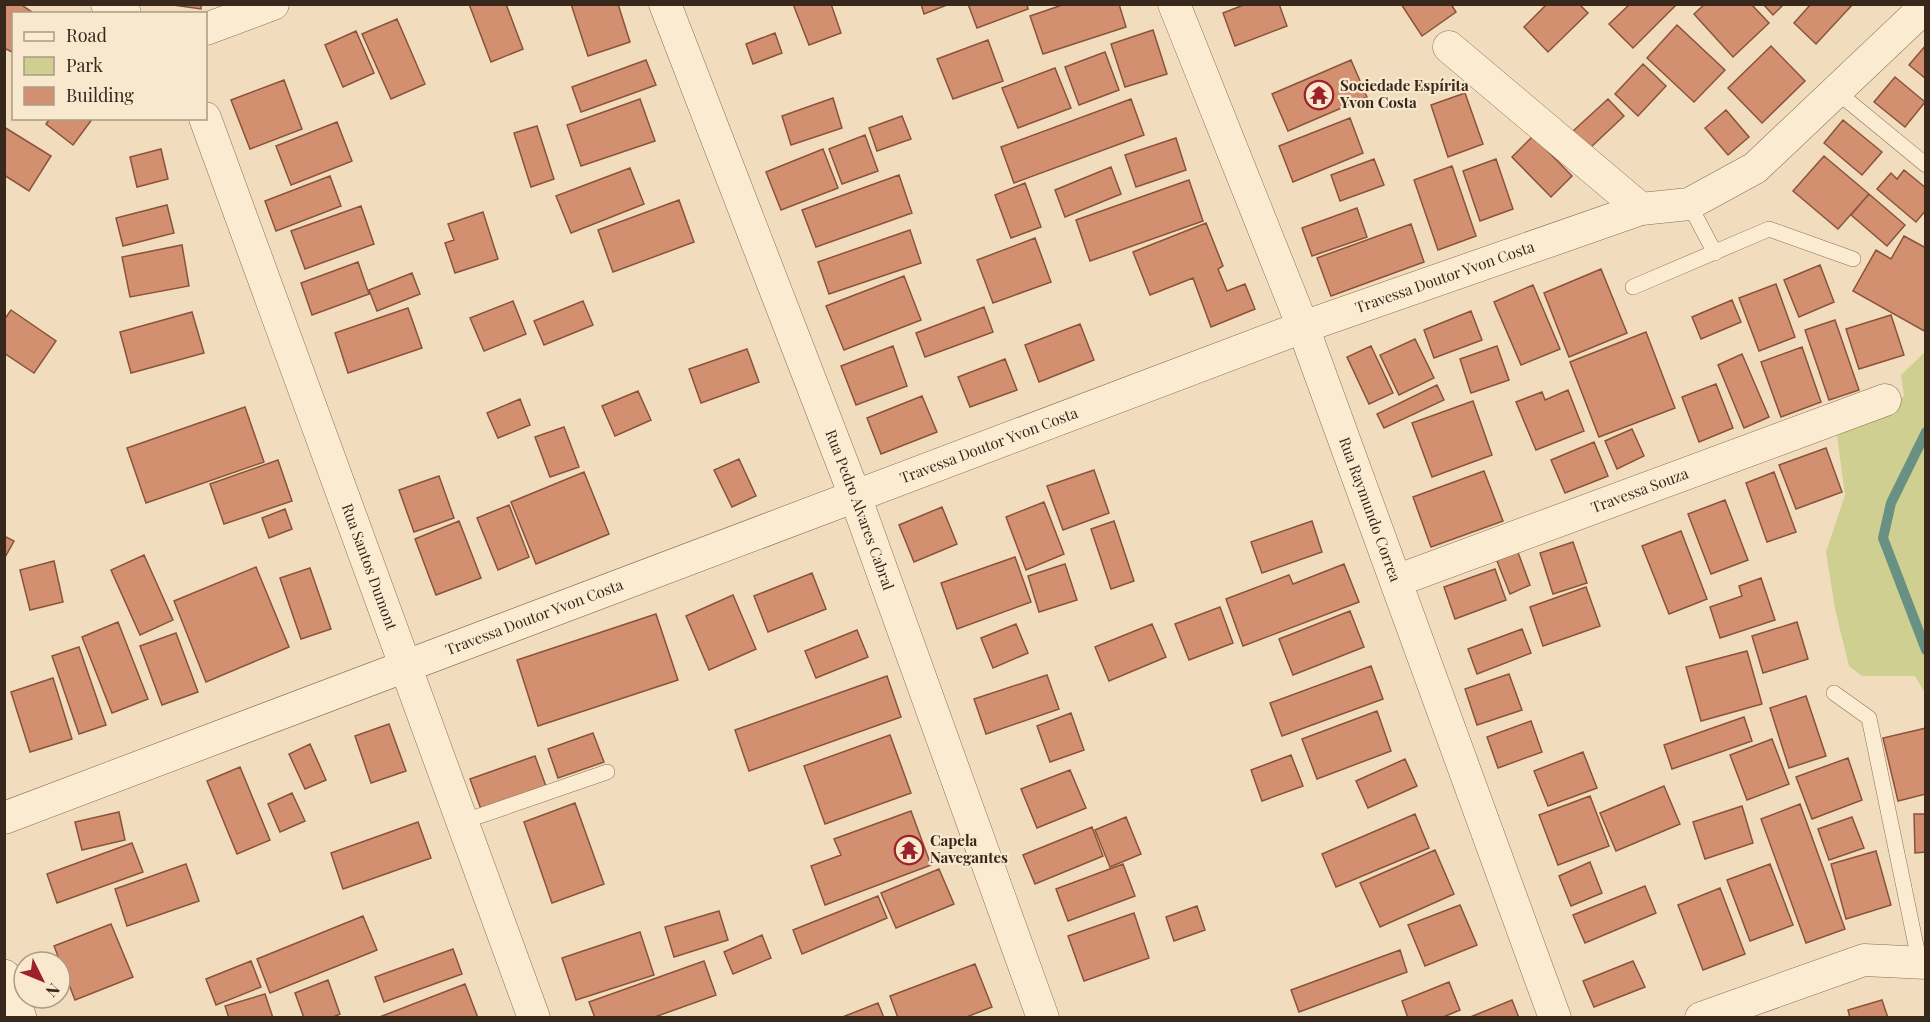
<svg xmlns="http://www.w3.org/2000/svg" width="1930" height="1022" viewBox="0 0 1930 1022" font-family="'Playfair Display',serif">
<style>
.green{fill:#cecf91}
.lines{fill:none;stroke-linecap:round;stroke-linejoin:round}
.stream{stroke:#689083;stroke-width:10}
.building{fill:#d29071;stroke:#8b5339;stroke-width:1.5}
.service-casing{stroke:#8a6d55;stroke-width:16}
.minor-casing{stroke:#8a6d55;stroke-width:33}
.tertiary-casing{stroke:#8a6d55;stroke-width:34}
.service{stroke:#fbebd1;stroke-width:15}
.minor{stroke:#fbebd1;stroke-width:32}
.tertiary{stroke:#fbebd1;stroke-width:33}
.labels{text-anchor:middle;stroke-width:4.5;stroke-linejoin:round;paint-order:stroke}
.poi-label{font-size:15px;font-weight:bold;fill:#38271b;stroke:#f8e8ce;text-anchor:start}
.street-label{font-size:15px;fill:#38271b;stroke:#f8e8ce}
</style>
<rect width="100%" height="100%" fill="#f1ddbe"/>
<path class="green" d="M1925,352V693L1915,676H1862L1849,666L1835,609L1826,552L1845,495L1837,436L1904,396L1901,375Z"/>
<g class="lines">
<path class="stream" d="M1926,432L1891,503L1883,538L1926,650"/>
</g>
<path class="building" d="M4,4H20L35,14H14V53L4,48Z
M166,4H201V9Z
M469,4H506L523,49L491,62Z
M571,4H618L630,42L588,56Z
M793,4H831L841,33L809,45Z
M921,4H947V5L924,14Z
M968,4H1027L1028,9L977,28Z
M1065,4H1119L1126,27L1043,54L1030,16Z
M1246,4H1279L1287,26L1235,46L1223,13Z
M1401,4H1451L1456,12L1422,36Z
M1547,4H1579L1588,13L1548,52L1524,27Z
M1630,4H1677L1633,48L1609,24Z
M1705,4H1751L1769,23L1733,57L1694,14Z
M1763,4H1784L1773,15Z
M1811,4H1853L1816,44L1794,23Z
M397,19L425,84L391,99L362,34Z
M1677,25L1725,70L1694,102L1647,58Z
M1153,30L1167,74L1125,87L1111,44Z
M356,31L374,73L343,87L325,45Z
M775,33L782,53L753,64L746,44Z
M988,40L1003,81L953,99L937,59Z
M1926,45V79L1909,65Z
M1771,46L1805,81L1762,123L1728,88Z
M1105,52L1119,90L1079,105L1065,67Z
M646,60L656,85L581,112L572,87Z
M1351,60L1367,97L1288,131L1272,94Z
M1643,64L1666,86L1638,116L1615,94Z
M1055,68L1071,108L1018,128L1002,88Z
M1895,77L1925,102L1905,127L1874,102Z
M284,80L302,129L250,149L231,100Z
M1465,93L1483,144L1448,157L1431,105Z
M833,98L842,128L791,145L782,116Z
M640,99L655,141L581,166L567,125Z
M1131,99L1144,135L1014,183L1001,147Z
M1608,99L1624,116L1589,149L1573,131Z
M1726,110L1749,137L1728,155L1705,128Z
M902,116L911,139L877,151L869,128Z
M50,118H93L73,145L46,124Z
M1350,118L1363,153L1293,182L1279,146Z
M1843,120L1882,152L1862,175L1824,143Z
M337,122L352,161L291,185L276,146Z
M537,126L554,179L531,187L514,133Z
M4,127L51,156L29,191L4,175Z
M865,135L878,171L842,184L829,149Z
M1533,136L1572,176L1551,197L1512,157Z
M1176,138L1186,170L1136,187L1125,155Z
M161,149L168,179L137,187L130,157Z
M823,149L838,188L781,210L766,172Z
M1824,156L1869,194L1838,229L1793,191Z
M1374,159L1384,185L1340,201L1331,175Z
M1496,159L1513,209L1480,221L1463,171Z
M1452,166L1476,236L1438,250L1414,180Z
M1111,167L1121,194L1065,217L1055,190Z
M630,168L644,204L571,233L556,196Z
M1904,170L1926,188V210L1916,222L1877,189L1891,173L1897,179Z
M899,175L912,213L816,247L802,210Z
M330,176L341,206L276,231L265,201Z
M1189,180L1203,221L1090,261L1076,220Z
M1025,183L1041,227L1011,238L995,195Z
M1869,194L1905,225L1887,246L1851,215Z
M679,200L694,242L613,272L598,230Z
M167,205L174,233L123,246L116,218Z
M361,206L374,244L305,269L291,231Z
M1357,208L1367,237L1312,256L1302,228Z
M483,212L498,259L455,273L445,243L454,240L448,224Z
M1206,223L1223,266L1218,269L1227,291L1245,284L1255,309L1211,327L1193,278L1150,295L1133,252Z
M1411,224L1424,262L1331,296L1317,258Z
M910,230L921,263L829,294L818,262Z
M1904,236L1926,248V332L1853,291L1876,250L1891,259Z
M1035,238L1051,282L993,303L977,260Z
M182,245L189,286L130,297L122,257Z
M358,262L369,294L312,315L301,283Z
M1820,265L1834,302L1799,317L1784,280Z
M1601,269L1627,333L1569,357L1544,293Z
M412,273L420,294L377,311L369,290Z
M904,276L921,320L844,350L826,306Z
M1776,284L1795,337L1759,351L1739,298Z
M1533,285L1560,349L1521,365L1494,302Z
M1732,300L1741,322L1701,339L1692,317Z
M513,301L526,334L484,351L470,318Z
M583,301L593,325L544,345L534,321Z
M984,307L993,332L925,357L916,333Z
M408,308L422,348L348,373L335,333Z
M11,310L56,341L34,373L4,353V320Z
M1471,311L1482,340L1434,358L1424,330Z
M192,312L204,353L131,373L120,332Z
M1891,315L1904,355L1859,369L1846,329Z
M1835,320L1859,390L1829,400L1805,330Z
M1080,324L1094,360L1039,382L1025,345Z
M1646,332L1675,408L1599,437L1570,362Z
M1415,339L1434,378L1399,395L1380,355Z
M893,346L907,386L856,405L841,366Z
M1371,346L1393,393L1369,404L1347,357Z
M1497,346L1509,380L1471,393L1460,359Z
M1802,347L1821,402L1781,417L1761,362Z
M747,349L759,382L701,403L689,369Z
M1742,354L1769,417L1744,428L1718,365Z
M1005,359L1017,390L970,407L958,377Z
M1716,384L1733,428L1699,442L1682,397Z
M1437,385L1444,400L1384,428L1377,414Z
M1568,390L1584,431L1536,450L1516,402L1542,392L1545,400Z
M638,391L651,420L615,436L602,406Z
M922,396L937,432L881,454L867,418Z
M520,399L530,425L498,438L487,413Z
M1473,401L1492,455L1432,477L1412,423Z
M245,407L264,462L146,503L127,448Z
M564,427L579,467L550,477L535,437Z
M1632,429L1644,456L1617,469L1605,441Z
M1594,442L1608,476L1565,493L1551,460Z
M1826,448L1842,492L1796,509L1779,465Z
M739,459L756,496L732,507L714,470Z
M278,460L292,501L224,524L210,484Z
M1094,470L1109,513L1063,530L1047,486Z
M1484,471L1503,521L1431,547L1413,497Z
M584,472L609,534L536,564L511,502Z
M1774,472L1796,532L1767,542L1746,483Z
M439,476L454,518L414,532L399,490Z
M1725,500L1748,560L1711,574L1688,514Z
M1044,502L1064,554L1026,570L1006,517Z
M509,505L529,557L498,570L477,518Z
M942,507L957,544L914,562L899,525Z
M285,509L292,529L269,538L262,518Z
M459,521L481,578L436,595L415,539Z
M1114,521L1134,581L1111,589L1091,529Z
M1312,521L1322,552L1262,573L1251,542Z
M1681,531L1707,599L1669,614L1642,546Z
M4,536L14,541L4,559Z
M1573,542L1587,583L1553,594L1540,553Z
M1516,547L1530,585L1510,594L1495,556Z
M144,555L173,620L140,635L111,570Z
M1015,557L1031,602L957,629L941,583Z
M54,561L63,602L30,610L20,570Z
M1065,564L1077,600L1039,612L1028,576Z
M1344,564L1359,602L1243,646L1226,599L1289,575L1293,584Z
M256,567L289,647L206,682L174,601Z
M310,568L331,629L301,639L280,578Z
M1495,569L1506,600L1455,619L1444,587Z
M812,573L826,609L768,632L754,596Z
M1761,578L1775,620L1720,638L1710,607L1742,596L1739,586Z
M1586,587L1600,626L1543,646L1530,607Z
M733,595L756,649L709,670L686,616Z
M1220,607L1233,643L1189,660L1175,624Z
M1350,611L1364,647L1293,675L1279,639Z
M656,614L678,680L538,726L517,660Z
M118,622L148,699L112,713L82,637Z
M1797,622L1808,659L1763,673L1752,636Z
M1016,624L1028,653L993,668L981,638Z
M1152,624L1166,657L1109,681L1095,647Z
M1522,629L1531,653L1477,674L1468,649Z
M857,630L868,657L816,678L805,651Z
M176,633L198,692L162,705L140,646Z
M79,647L106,725L79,734L52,656Z
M1747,651L1762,704L1701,721L1686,667Z
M1371,666L1383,699L1282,736L1270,703Z
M1509,674L1522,710L1477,725L1465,689Z
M1047,675L1059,709L986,734L974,699Z
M887,676L901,717L749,771L735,730Z
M53,678L72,739L30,752L11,692Z
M1806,696L1826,756L1789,768L1770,708Z
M1377,711L1391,751L1317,779L1302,739Z
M1071,713L1084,750L1050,762L1037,726Z
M1744,717L1752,741L1672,769L1664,745Z
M1531,721L1542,752L1498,768L1487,737Z
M389,724L406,771L371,783L355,736Z
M1926,728V794L1898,801L1883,738Z
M593,733L604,762L558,778L548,749Z
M890,735L911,793L825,824L804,766Z
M1772,739L1789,784L1747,800L1730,755Z
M310,744L326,780L305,789L289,754Z
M1583,752L1597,788L1548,806L1534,771Z
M1291,755L1303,786L1262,801L1251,770Z
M535,756L547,789L482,812L470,779Z
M1848,758L1862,800L1812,819L1796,777Z
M1405,759L1417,786L1368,808L1356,781Z
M240,767L270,840L237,854L207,781Z
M1070,770L1086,808L1037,828L1021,789Z
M1664,786L1680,824L1616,851L1600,813Z
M292,793L305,821L280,832L268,804Z
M1590,796L1609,846L1558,865L1539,815Z
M575,803L604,884L552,903L524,822Z
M1800,804L1845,929L1806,943L1761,819Z
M1742,806L1753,843L1705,859L1693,822Z
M911,811L931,865L825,905L811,866L841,855L834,839Z
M119,812L125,840L82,850L75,822Z
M1415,814L1429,848L1336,887L1322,854Z
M1914,814H1926V852L1915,853Z
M1126,817L1141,854L1110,867L1095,830Z
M1852,817L1864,848L1829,860L1818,829Z
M418,822L431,858L343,889L331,853Z
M1092,827L1103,856L1035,884L1023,855Z
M132,843L143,872L57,903L47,874Z
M1435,850L1454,894L1380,927L1360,883Z
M1876,851L1891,905L1846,919L1831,864Z
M1590,862L1602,893L1571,906L1559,876Z
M186,864L199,901L127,926L115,889Z
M1123,864L1135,896L1068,921L1056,889Z
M1770,864L1793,925L1750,941L1727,880Z
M939,869L954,904L896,928L881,893Z
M1645,886L1656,913L1585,943L1573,915Z
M1720,888L1745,954L1703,970L1678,905Z
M878,896L887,918L802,954L793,930Z
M1460,905L1477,945L1425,966L1408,925Z
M1197,906L1205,930L1174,941L1166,917Z
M719,911L728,940L674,957L665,927Z
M1134,913L1149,958L1084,981L1068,936Z
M363,916L377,950L270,993L257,959Z
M111,924L133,977L75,1000L54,946Z
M640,932L654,975L576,1000L562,958Z
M762,935L771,958L733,974L724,952Z
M453,949L462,974L384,1002L375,977Z
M1400,950L1407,972L1299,1012L1291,990Z
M251,961L261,987L216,1005L206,979Z
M704,961L716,995L652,1018H595L589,1002Z
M1633,961L1645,987L1594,1007L1583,981Z
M975,964L992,1007L964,1018H898L890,996Z
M328,980L340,1014L331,1018H304L295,993Z
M1449,982L1460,1010L1441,1018H1408L1402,1001Z
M465,984L478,1018H377Z
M265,994L273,1018H229L225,1006Z
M1512,1000L1519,1018H1468Z
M1882,1000L1888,1018H1850L1848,1010Z
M878,1003L884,1018H840Z"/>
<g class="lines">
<g class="service-casing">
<path id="service" d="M1836,91L1926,165
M1689,204L1715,253
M1633,287L1769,229L1853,259
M1834,693L1869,718L1919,960
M462,822L607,772"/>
</g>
<g class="minor-casing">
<g id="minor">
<path d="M107,4L125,14"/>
<path id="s1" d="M665,4L855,496L1043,1018"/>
<path id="s2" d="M1174,4L1303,327L1555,1018"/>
<path d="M206,29L273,4"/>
<path d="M1449,47L1641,209"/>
<path id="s3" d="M205,118L534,1018"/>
<path id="s4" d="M1396,581L1885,400"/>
<path id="s5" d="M4,818L1303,327L1641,209L1689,204L1755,168L1926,6"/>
<path d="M1701,1018L1864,960L1926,963"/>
</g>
</g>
<g class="tertiary-casing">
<path id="tertiary" d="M4,976L20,1018"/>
</g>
<use href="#service" class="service"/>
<use href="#minor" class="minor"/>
<use href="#tertiary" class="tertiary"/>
</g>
<defs>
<g id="temple-ring" transform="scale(1.5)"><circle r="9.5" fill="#f8e8ce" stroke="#9d212d" stroke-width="1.5"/><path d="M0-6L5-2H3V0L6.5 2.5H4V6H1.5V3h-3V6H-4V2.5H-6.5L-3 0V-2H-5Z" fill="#9d212d"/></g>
</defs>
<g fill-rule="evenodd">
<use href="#temple-ring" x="1319" y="95"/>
<use href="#temple-ring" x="909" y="850"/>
</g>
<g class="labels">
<g class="poi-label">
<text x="1340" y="91">Sociedade Espírita<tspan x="1340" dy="17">Yvon Costa</tspan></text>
<text x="930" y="846">Capela<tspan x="930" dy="17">Navegantes</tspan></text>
</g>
<g class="street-label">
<text dy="5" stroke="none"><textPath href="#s5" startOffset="1539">Travessa Doutor Yvon Costa</textPath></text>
<text dy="5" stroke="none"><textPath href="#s5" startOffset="1053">Travessa Doutor Yvon Costa</textPath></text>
<text dy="5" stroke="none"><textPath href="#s4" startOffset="260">Travessa Souza</textPath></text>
<text dy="5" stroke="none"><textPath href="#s1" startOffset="542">Rua Pedro Alvares Cabral</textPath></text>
<text dy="5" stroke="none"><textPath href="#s2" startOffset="542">Rua Raymundo Correa</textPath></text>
<text dy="5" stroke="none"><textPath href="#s3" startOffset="478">Rua Santos Dumont</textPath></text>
<text dy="5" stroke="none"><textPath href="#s5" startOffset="567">Travessa Doutor Yvon Costa</textPath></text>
</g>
</g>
<rect width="1930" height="1022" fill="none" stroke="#38271b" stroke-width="12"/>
<rect x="12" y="12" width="195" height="108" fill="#f8e8ce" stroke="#ab9b86" stroke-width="1.5"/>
<rect x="24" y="32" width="30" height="9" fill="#fbebd1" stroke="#ab9b86" stroke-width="1.5"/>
<text x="66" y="42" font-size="18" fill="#38271b">Road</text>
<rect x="24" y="57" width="30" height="18" fill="#cecf91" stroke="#ab9b86" stroke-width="1.5"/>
<text x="66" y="72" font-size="18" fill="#38271b">Park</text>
<rect x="24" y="87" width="30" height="18" fill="#d29071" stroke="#ab9b86" stroke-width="1.5"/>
<text x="66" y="102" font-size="18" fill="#38271b">Building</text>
<g transform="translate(42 980) rotate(133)"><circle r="28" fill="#f8e8ce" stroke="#ab9b86" stroke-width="1.5"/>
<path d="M0-4.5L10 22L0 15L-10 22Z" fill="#9d212d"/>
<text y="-9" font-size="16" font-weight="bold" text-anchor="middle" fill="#38271b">N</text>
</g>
</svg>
